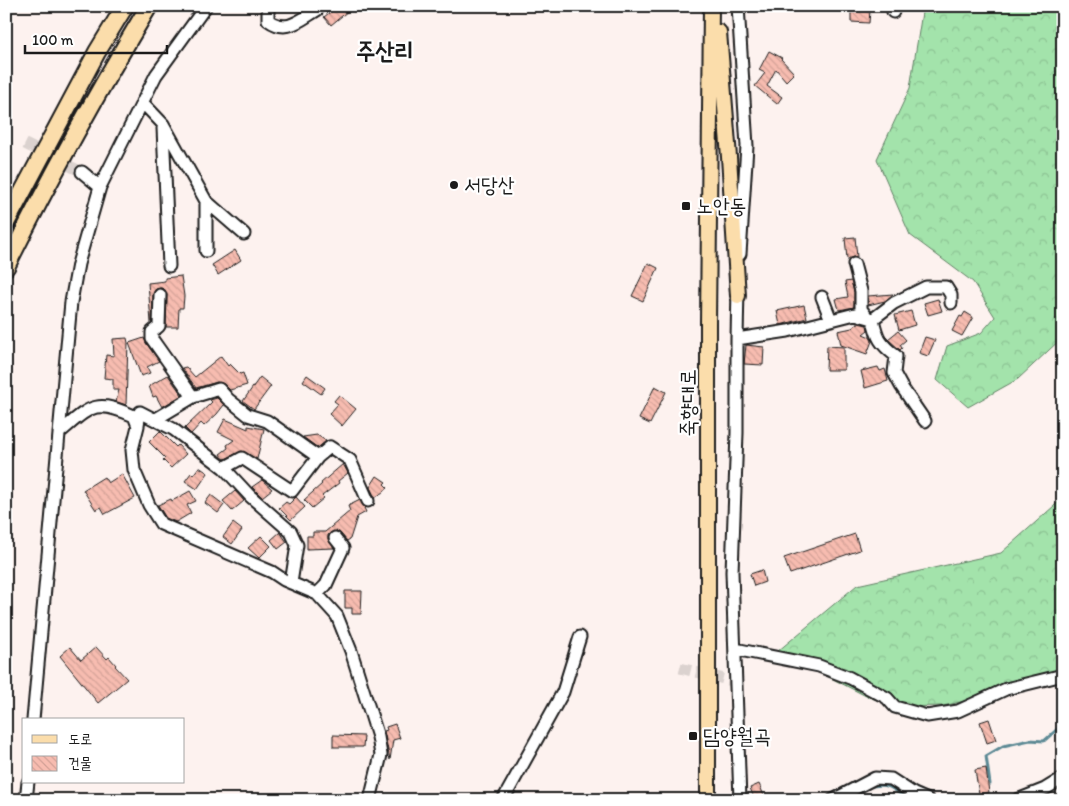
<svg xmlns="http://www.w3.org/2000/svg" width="1069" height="806" viewBox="0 0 1069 806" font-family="Itim,'Poor Story',sans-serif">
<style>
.forest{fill:url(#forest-crowns);stroke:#608064}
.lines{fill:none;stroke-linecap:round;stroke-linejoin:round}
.stream{stroke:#5b8994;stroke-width:3}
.building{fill:url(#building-back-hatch);stroke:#1c1c1c}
.minor-tunnel{stroke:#dbd2cf;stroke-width:11;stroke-dasharray:11 5.5;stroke-linecap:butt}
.minor-casing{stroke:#1c1c1c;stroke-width:15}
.major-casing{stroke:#1c1c1c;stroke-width:18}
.highway-casing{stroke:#1c1c1c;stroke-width:20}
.minor{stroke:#fff;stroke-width:11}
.major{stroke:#fbddab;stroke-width:14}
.highway{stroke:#fbddab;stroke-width:16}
.poi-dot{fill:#1c1c1c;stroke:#fff;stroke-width:2}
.labels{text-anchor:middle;stroke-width:4.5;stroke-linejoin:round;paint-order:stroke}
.poi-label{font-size:21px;fill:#1c1c1c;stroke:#fff;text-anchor:start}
.street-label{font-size:21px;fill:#1c1c1c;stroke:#fff}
.quarter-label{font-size:24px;font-weight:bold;fill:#1c1c1c;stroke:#fff}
</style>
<defs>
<pattern id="forest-crowns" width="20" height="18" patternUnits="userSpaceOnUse" patternTransform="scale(1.25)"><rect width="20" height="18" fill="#a3e3ab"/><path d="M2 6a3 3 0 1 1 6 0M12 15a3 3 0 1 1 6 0" fill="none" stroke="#8cc293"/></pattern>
<pattern id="building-back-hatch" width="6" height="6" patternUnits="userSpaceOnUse" patternTransform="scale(1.25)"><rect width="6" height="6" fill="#f7bcb0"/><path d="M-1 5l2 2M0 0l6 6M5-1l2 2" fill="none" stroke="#d3a197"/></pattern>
</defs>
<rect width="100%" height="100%" fill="#fdf2ef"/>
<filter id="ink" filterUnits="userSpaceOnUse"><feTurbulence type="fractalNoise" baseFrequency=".02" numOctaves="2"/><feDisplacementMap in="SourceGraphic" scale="10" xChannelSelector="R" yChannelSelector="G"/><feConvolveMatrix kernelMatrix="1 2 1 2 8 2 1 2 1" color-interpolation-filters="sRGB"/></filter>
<g filter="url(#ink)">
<path class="forest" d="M923,6H1063V337L1018,379L968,407L937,380L947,346L981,333L995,317L973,282L910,235L877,159L910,88Z
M1063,498V672L986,696L943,706L895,707L866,696L778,651L857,585L1001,553Z"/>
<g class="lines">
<path class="stream" d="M990,784L986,756L1003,746L1030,740L1044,741L1063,724
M868,787C887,782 893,787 907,800"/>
</g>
<path class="building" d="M338,6H354L331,25L324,17Z
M851,9L870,10L869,23L851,22Z
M769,51L782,58L781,59L794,73L786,81L776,69L767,86L782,97L777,104L755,86L765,73L759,70Z
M855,237L857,257H853L847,259L845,238Z
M235,250L241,260L218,275L212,265Z
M648,263L658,268L643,301L632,296Z
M181,276L184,296L183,308H179L178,327H166L167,295L164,289L161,288L156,289L153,294L152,322L151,323L148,283L165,281V278Z
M851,281L854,292V307L839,310L836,299L848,297L845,282Z
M893,294L885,301L868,305V296Z
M938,299L942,311L928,315L924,303Z
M804,305L807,318L780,325L777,311Z
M911,311L915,325L899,330L895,315Z
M965,312L973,317L962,336L952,331L960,316L962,317Z
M858,323L867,325L868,330L863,334L870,337L872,341L867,354L841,345L838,331L852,328Z
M898,331L906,340L900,345L902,348L900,350L888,339Z
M925,337L935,340L928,356L919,353Z
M127,338L128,343L126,405L116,402L119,390H113V379L104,378L106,355L114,356L113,339Z
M144,338L146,343L159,361L147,367L150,373L141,376L129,343Z
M746,345L764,347L763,365L744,364Z
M827,346L844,347V370H826Z
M221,356L228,366L230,364L240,374L243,373L247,385L230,390L224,384L217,382L196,388L182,368L186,367L195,377Z
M878,367L880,371L885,369L888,381L865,388L861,371Z
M168,375L182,395L162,407L156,396L153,397L149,386Z
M307,375L325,388L321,394L303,381Z
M260,377L271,386L254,409L243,401Z
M655,386L666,392L650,424L639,419Z
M339,395L356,409L342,426L329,414L338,404L334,401Z
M217,398L224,405L217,414L204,426L201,423L191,434L185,428L212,402L210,400Z
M225,419L248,429V426L264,429L257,459L242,451L225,459L222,457L220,454L228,448L227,445L234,440L218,432Z
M160,431L176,447L178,445L186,454L171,468L163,460L165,458L149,442Z
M317,435L326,441L318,448L303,437Z
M343,464L348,473L338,481L339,483L322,496L324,498L312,508L304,500L322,484L321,483Z
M199,467L208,473L197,489L185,481L191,473L193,475Z
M122,474L135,498L105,514L101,507L96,510L83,490L104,477L108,483Z
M377,476L386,482L384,484L388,488L375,498L370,487Z
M262,480L272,489L262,497L252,487Z
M190,491L196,501L187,505L191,513L176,522L166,518L158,505L171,499L172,501Z
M235,491L244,501L232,511L223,501Z
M211,495L224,505L218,513L205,503Z
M296,497L305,507L291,520L279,508L286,502L289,504Z
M360,500L365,508H364L366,512L357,517L350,539L347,541L340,533L333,531L328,535V539L334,548L307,549V536H313V532H325L350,511L348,506Z
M233,523L242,530L232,544L223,537Z
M280,532L287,542L278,549L271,540Z
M855,534L860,550L790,574L784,558Z
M261,536L271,546L259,558L248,548Z
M762,570L765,582L754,586L750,574Z
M345,591H362L361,614H352V608H345Z
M70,647L81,660L96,647L107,659L109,657L116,665L115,666L127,679L98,703L60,656Z
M989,719L996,740L987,743L980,722Z
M395,724L400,738L393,740L390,760L384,731L387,730L386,727Z
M333,735L364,736L363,747H333Z
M986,768L989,793L979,794L975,770Z
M759,784L766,800H755L750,788Z"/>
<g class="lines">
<path class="minor-tunnel" d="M25,144L82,172
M680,668L736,682"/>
<g class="minor-casing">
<path id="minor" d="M268,6V20C287,34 300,20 317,10
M738,6L747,146L740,254
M892,6L893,12
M142,102L163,124L206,201L244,234
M163,128L169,266
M82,172L100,187
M206,201V251
M854,264L861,291V309L867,317
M738,287L737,339V433L732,572L740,800
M160,295L159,326L152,332V339L193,397L219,389L228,399L248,415L267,421L318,457
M822,297L831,320
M873,319C877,338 880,344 896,356L894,373L901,386L925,421
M737,339L788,331L855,314L873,319L894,303L926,287H946L951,295V303
M156,419L193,397
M138,425L140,412L173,429L224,468L250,496L291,532L297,545L291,583
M59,433C90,407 94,398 134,416L138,426L132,450L134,470L149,505L161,524L272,572L284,580L317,594L337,616L351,651L378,737L381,755L370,800
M224,468L242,458L292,491L318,457L330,447L350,460L368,501
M317,594L326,585L343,548L335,538
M735,649L819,666L850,678L887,698L895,707L927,716L958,711L1006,689L1063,675
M33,720L71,302L78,264L100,187L156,75L206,6
M26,800L28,782
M503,800L563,692L580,637
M833,800L875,778L891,779L914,794L928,800
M1017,800L1045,789L1063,778"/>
</g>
<g class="major-casing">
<path id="major" d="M719,32L729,157L738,296
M708,800V324L711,6"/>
</g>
<g class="highway-casing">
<path id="highway" d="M6,223L97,52L125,6
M6,267C50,178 98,91 149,6"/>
</g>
<use href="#minor" class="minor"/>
<use href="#major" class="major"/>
<use href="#highway" class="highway"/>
</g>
</g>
<g class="poi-dot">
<circle cx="454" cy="185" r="5"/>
<rect x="681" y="201" width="10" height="10" rx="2.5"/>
<rect x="688" y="731" width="10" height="10" rx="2.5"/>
</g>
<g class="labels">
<g class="poi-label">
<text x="464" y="192">서당산</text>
<text x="696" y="213">노안동</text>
<text x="703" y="743">담양월곡</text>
</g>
<g class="street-label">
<text transform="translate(688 403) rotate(-90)" y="7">죽향대로</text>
</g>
<g class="quarter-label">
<text x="385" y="59">주산리</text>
</g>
</g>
<rect width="1069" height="806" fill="none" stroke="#fff" stroke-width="25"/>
<rect x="12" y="12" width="1044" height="781" fill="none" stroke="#1c1c1c" stroke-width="2" filter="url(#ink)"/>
<rect x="22" y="718" width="162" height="65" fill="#ffffff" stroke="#a4a4a4"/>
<rect x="32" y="735" width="25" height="8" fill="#fbddab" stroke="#a4a4a4"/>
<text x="68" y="744" font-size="15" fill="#1c1c1c">도로</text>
<rect x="32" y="756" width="25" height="15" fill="url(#building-back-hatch)" stroke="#a4a4a4"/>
<text x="68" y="768" font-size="15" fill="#1c1c1c">건물</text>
<path d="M25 45v8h142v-8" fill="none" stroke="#1c1c1c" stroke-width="2.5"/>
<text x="32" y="45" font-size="15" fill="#1c1c1c" stroke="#ffffff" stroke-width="4" paint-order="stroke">100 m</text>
</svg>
